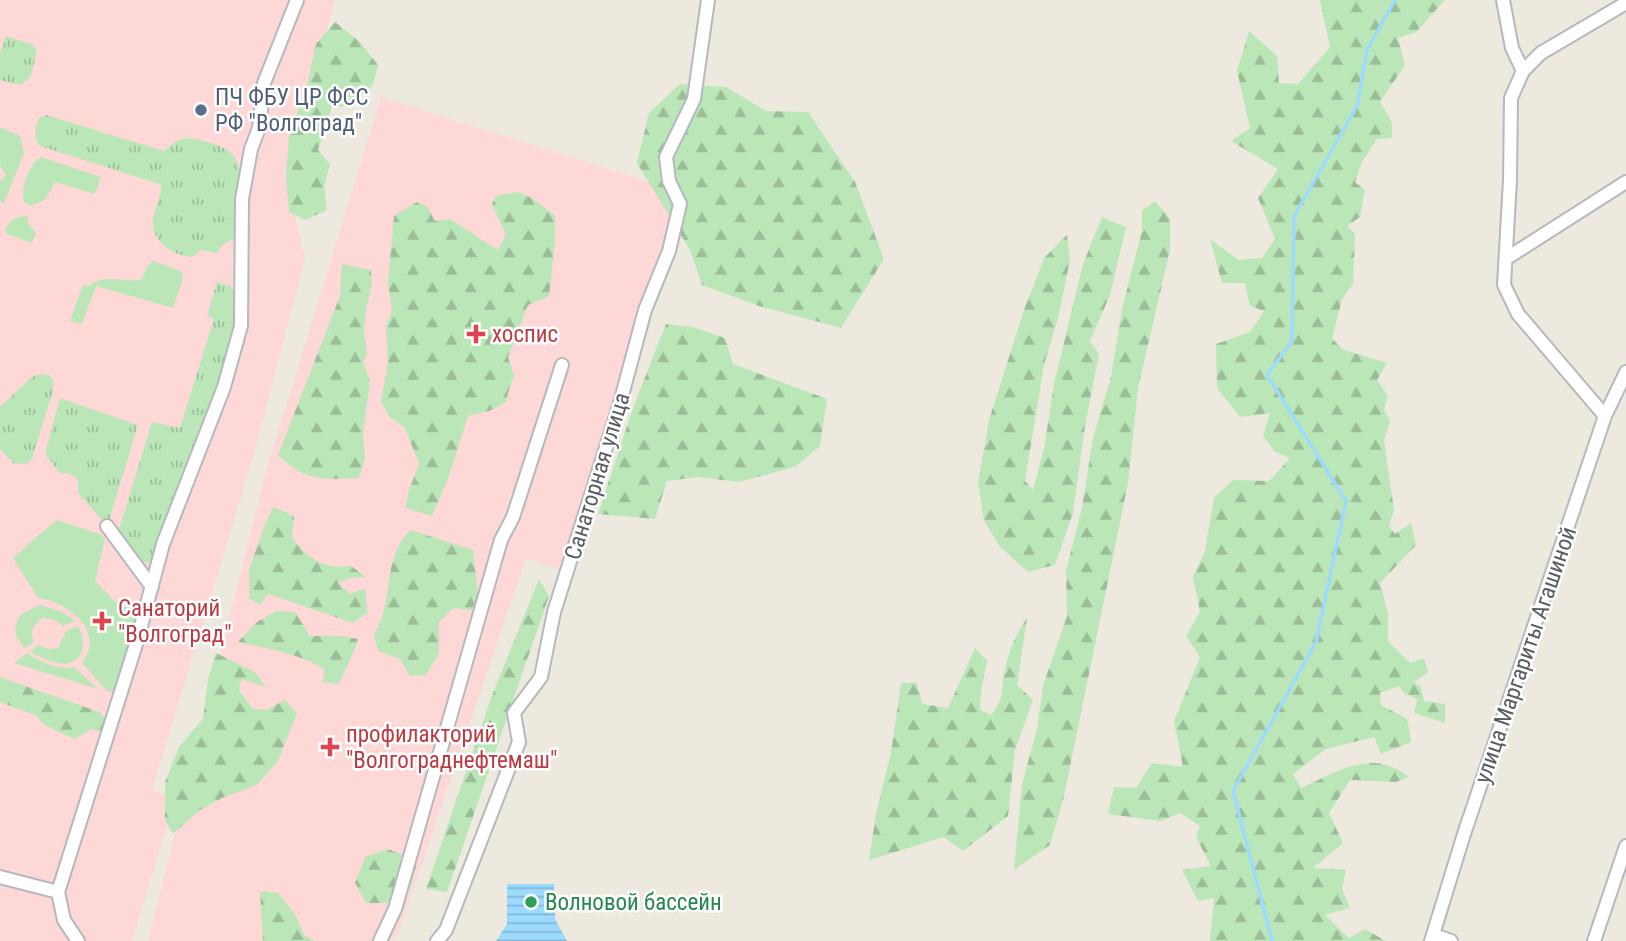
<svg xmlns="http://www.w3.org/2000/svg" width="1626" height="941" viewBox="0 0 1626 941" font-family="'Roboto Condensed',sans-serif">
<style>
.medical{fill:#fdd8d7}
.grass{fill:url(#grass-tufts)}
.forest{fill:url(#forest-firs)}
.park{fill:#bbe7b8}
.water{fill:url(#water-rules)}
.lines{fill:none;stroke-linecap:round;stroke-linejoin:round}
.stream{stroke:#9cdbff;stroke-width:3.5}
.street-casing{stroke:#b5b8bd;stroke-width:16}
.street{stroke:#fff;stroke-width:12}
.service-dot{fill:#5c6f8a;stroke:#fff;stroke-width:2.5}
.health-dot{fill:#e0444e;stroke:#fff;stroke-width:2.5}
.leisure-dot{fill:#2e9e5b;stroke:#fff;stroke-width:2.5}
.labels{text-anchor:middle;stroke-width:5;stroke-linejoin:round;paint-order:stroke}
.service-label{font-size:23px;fill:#4e5e75;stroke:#fff;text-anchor:start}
.health-label{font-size:23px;fill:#be3a42;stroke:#fff;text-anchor:start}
.street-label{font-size:23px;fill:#585d61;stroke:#fff}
.leisure-label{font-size:23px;fill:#27864d;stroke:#fff;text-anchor:start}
</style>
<defs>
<pattern id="grass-tufts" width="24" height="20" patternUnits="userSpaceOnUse" patternTransform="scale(1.75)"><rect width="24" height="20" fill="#bbe7b8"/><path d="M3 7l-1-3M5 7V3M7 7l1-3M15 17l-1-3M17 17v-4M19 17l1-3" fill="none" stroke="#9bbe99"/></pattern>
<pattern id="forest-firs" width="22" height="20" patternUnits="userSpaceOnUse" patternTransform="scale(1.75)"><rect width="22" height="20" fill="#bbe7b8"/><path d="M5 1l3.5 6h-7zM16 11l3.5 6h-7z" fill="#9bbe99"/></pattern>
<pattern id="water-rules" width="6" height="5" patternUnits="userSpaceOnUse" patternTransform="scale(1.75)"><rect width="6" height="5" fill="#9cdbff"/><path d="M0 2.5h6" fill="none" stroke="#82b5d2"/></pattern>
</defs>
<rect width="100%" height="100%" fill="#ede9de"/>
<path class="medical" d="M0,0H335L295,145L289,192L305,258L255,451L152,790L175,799L132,941H0Z
M381,97L687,194L572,573L526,558L398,934L391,941H148L265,475Z"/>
<path class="grass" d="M6,36L32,44L37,50L31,76L21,85L0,80V53Z
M46,115L164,151C177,139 185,135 203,141C210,143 218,145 224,148C253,162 237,215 233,241L230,240L220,247L217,253L201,250L192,257C173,256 150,241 153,219C155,208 160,198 162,187L159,184L40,146C33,139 35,125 40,117Z
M217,282L230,286L236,294L235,329L215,399L155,563L140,562L118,533L152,422L180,428L214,319L207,315Z
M41,374L49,375L53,380V391L32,459L26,464L13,463L0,449V407L32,377Z
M60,398L138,425L109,521L101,519L78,493V480L69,473H60L45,454Z"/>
<path class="forest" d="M1320,0H1445L1416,32L1398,38L1405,65L1380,102L1392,122V138L1377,139L1362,162L1355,182L1365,190L1360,217L1347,226L1355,234L1353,284L1342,299L1332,338L1342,349L1387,363L1377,380L1388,396L1384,410L1390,421L1384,440L1394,510L1389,526L1395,534L1411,523L1416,545L1380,583L1388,614V641L1410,663L1424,658L1428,672L1414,682L1421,687L1424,701L1445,704V723L1414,713L1417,699L1404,693L1399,686L1380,693L1381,705L1407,719L1411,742L1381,754L1374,737L1326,749L1293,774L1301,788C1337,772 1372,747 1409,777L1396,782L1350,780L1329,813L1343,843L1313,868L1346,870L1342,889L1350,908L1325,915L1349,938L1365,929L1386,941H1210L1214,898L1198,901L1182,870L1211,866L1196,837L1200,826L1180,813L1161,821L1108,814L1114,787L1136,788L1152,763L1183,767L1174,721L1200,657L1186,636L1200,612L1193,577L1205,551L1214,498L1233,480L1269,481L1290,458L1274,451L1263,436L1270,413L1240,417L1217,388L1216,344L1250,332L1264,311L1250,306L1245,283H1222L1210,239L1238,260L1262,258L1275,239L1258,198L1278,169L1231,141L1250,128L1237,71L1249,31L1277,56L1279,83L1298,84L1330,47Z
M335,22L360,42L378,65L373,85L350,106L332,107L318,150L330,164L324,187L327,210L305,220L289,212L286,177L289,136L307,85L316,44Z
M680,84L726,87L766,111L808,112L855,182L884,259L841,328L759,306L702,285L690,250L637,163L649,113Z
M519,192L532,198L555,216V242L549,296L528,305L508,357L514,375L505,403L489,411L468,416L449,476L432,516L406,508L408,493L419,464L405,428L389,416L381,402L388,363L386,325L392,311L388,282L394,216L417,202L427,206L435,221L450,219L498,250L506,235L492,204L496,196Z
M1155,201L1170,219V250L1138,388L1128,483L1064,796L1050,845L1014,870L1022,784L1037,729L1043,686L1067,616L1066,571L1082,507L1093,438L1111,377L1122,309L1142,231V211Z
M1102,217L1126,227L1110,295L1090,341L1099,354L1085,426L1073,513L1055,565L1028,572L1000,547L984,520L978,483L989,420L1026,304L1045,257L1067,235L1070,260L1058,318L1044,365L1025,481L1033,490L1044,449L1054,384L1083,264Z
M342,264L371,270L372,284L366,310L364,333L367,354L363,362L370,381L363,433L365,458L359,478C322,479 307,483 278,455L340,296Z
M666,324L693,327L725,338L733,364L827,399L820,446L795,467L739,482L698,477L667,481L655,519L598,514L633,408Z
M273,507L294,516L292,538C307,558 325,570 351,566L366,577L350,578L338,583L350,594L365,588L367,613L353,623L268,594L260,605L249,598V570L265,524Z
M411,530L473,550L478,594L472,610L453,608L439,622V654L426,675L410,676L400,659L378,651L374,635C377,628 382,621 383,614C391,586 387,551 411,530Z
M539,579L549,596L447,892L426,889L491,698Z
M276,611L295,612L310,636H342L358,639C353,656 346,668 339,684L322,682L325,670C299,653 268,649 238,642L257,622Z
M1027,618L1017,685L1033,700L1015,750L1008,816L963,851L944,837L869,860L876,814L891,753L901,683H917L922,704L948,708L975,648L987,661L981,692L980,710L991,715C1006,697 1000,690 1005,669C1009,650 1016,634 1027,618Z
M216,653L255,672L266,687L241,679L239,690L253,709L266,710L285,700L297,713L278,761L257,785L222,798L200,810L173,834L165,820V782L179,747L203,719L208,679Z
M0,677L99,712L108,720L103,732L91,729L75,739L46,726L35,715L0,702Z
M387,849L399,853L416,867L410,890L386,903H366L355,883L365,857Z
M260,891L278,893L295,914L304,935L315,941H263Z"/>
<path class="park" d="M0,127L20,136L24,153L4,203L0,201V181L6,175L0,165Z
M41,157L101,177L95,194L55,182L46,199L31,206L24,202C20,189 29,164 41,157Z
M28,216V223L36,234L32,243L7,234L5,230C10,219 16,217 28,216Z
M153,261L181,271L183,278L173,308L96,286L82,324L70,321L83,285L88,286C107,272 123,284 142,279L147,267Z
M56,520L100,534L105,539L95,581L119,606L130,608L138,602L144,606L117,691H107L82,663C106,630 68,602 38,598L13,558Z
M40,605L63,612L75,621L62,626L59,622L44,617C34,623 29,631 34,642L25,648C14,637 12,628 21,614Z
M78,626C89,644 82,668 57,663C47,661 38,655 30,652L38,645L49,649L58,648L66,631Z
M27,653C41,663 58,670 74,667L98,689L14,663Z"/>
<path class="water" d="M507,884H554L555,919L567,941H496L507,924Z"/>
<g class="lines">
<path class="stream" d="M1272,941L1233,791L1316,642L1346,501L1267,375L1292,341L1294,216L1357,106L1367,50L1395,0"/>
<g class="street-casing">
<path id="street" d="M1503,0L1512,48L1523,71
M1507,258L1626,182
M1605,416L1518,314L1504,285L1510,180L1511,98L1523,71L1541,53L1626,3
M107,526L152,587
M0,877L58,892
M1434,935L1451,941
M78,941L64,920L58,892L137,641L163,544L224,387L241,326L242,199L251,149L259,128L264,83L297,0
M380,941L395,909L501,540L513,517L562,365
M437,941L446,930L519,742L514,713L541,677L554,612L620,403L645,310L669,251L680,204L669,181L666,157L694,99L708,0
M1431,941L1464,834L1605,416L1626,372
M1594,941L1626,846"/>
</g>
<use href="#street" class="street"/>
</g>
<circle class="service-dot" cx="201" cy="110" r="7"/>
<g class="health-dot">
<path d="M472.5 323.5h7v7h7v7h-7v7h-7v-7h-7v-7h7z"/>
<path d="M98.5 610.5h7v7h7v7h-7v7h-7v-7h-7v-7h7z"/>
<path d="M326.5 736.5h7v7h7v7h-7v7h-7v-7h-7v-7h7z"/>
</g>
<circle class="leisure-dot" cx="531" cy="902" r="7"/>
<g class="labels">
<g class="service-label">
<text x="215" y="105">ПЧ ФБУ ЦР ФСС<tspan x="215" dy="26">РФ "Волгоград"</tspan></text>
</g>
<g class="health-label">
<text x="492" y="342">хоспис</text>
<text x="118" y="616">Санаторий<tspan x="118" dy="26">"Волгоград"</tspan></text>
<text x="346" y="742">профилакторий<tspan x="346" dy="26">"Волгограднефтемаш"</tspan></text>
</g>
<g class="street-label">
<text transform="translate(597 476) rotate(-73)" y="8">Санаторная улица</text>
<text transform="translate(1525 655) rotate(-71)" y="8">улица Маргариты Агашиной</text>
</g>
<g class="leisure-label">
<text x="545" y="910">Волновой бассейн</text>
</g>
</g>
</svg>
